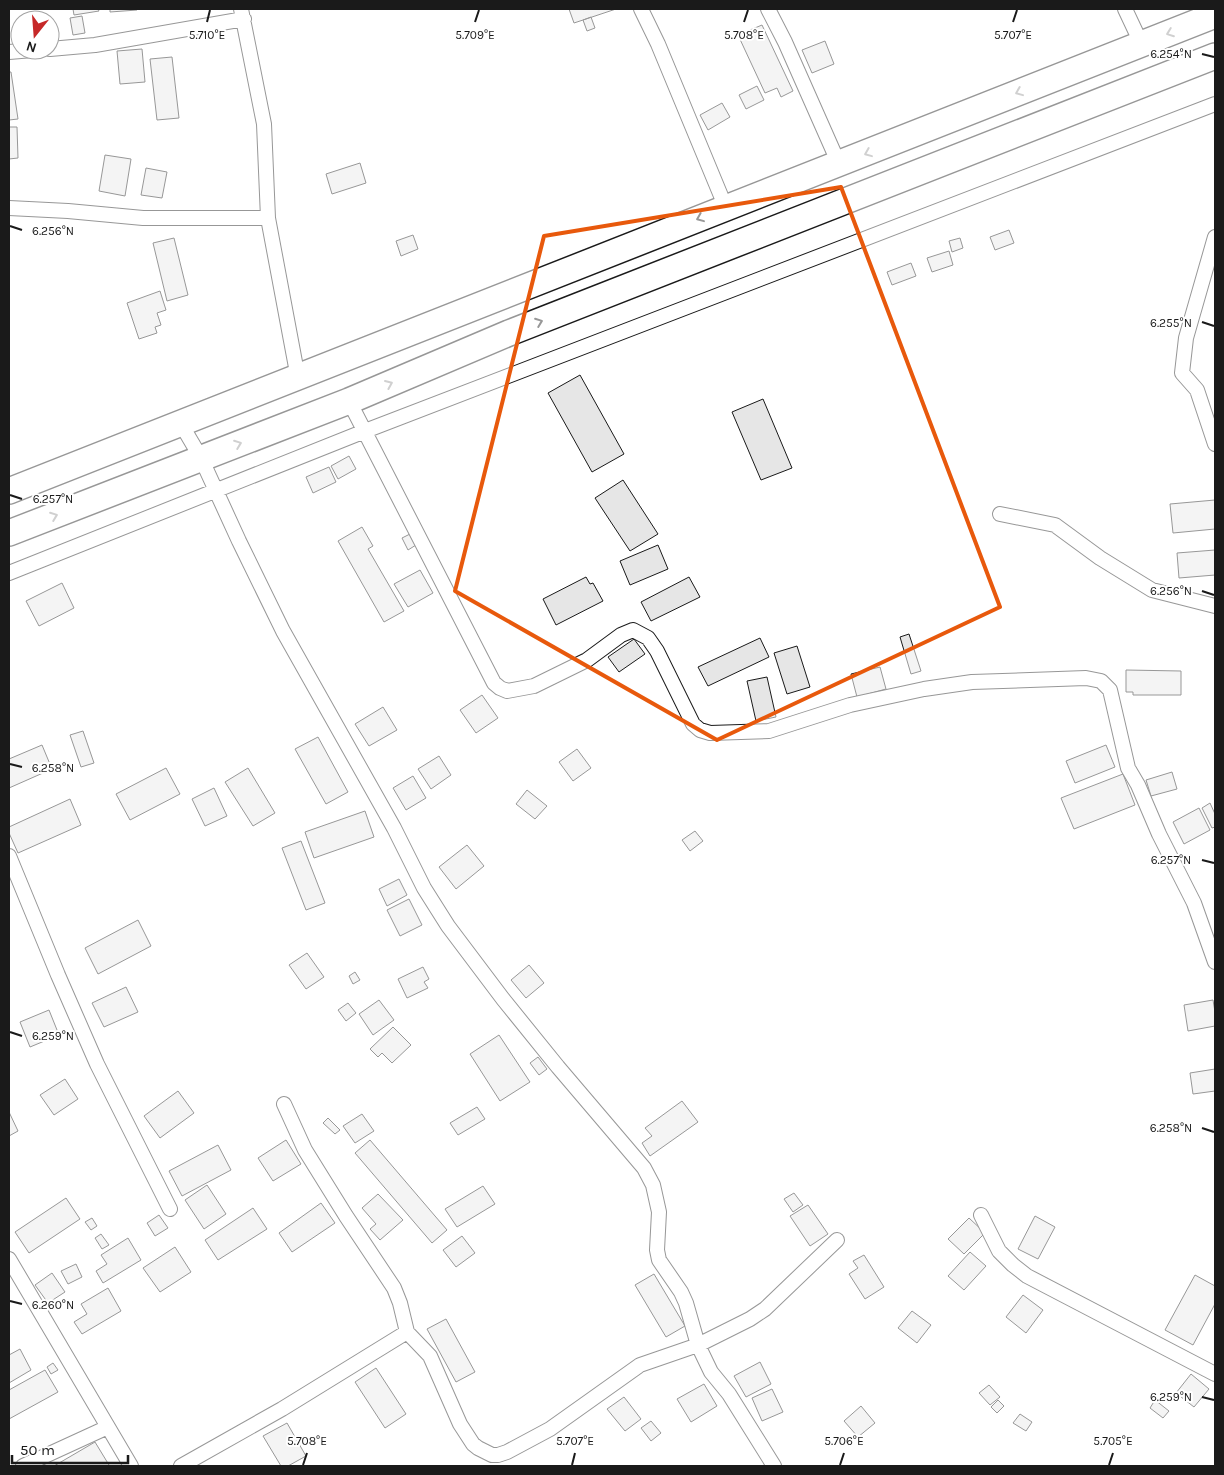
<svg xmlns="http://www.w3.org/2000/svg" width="1224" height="1475" viewBox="0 0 1224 1475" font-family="Karla,sans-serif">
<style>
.building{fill:#e6e6e6;stroke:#1a1a1a}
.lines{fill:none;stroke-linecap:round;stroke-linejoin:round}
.street-casing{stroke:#1a1a1a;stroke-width:16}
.highway-casing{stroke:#1a1a1a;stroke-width:28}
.street{stroke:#fff;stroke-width:14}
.highway{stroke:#fff;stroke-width:25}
.oneway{stroke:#989898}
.marked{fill:none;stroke:#e8590c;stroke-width:4;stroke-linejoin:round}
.ticks{fill:none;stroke:#1a1a1a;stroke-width:2}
.ticks-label{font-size:12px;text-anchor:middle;fill:#1a1a1a;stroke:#fff;stroke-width:4;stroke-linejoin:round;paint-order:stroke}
</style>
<rect width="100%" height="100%" fill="#fff"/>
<path class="building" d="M73,9H98L99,11L74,15Z
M110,9H137V10L110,12Z
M569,9H616L574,23Z
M82,16L85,33L73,35L70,18Z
M591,17L595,28L587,31L583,20Z
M762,25L793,91L781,97L777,88L765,93L738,35Z
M825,41L834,64L812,73L802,50Z
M142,49L145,82L120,84L117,51Z
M172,57L179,118L157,120L150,59Z
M9,72H11L18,119L9,120Z
M757,86L764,100L746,109L739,95Z
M722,103L730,117L708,130L700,115Z
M9,127H17L18,158L9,159Z
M105,155L131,159L125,196L99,191Z
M360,163L366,183L332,194L326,174Z
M146,168L167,172L162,198L141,195Z
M1009,230L1014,243L995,250L990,237Z
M413,235L418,249L401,256L396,241Z
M174,238L188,295L167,301L153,243Z
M960,238L963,248L952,252L949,241Z
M949,251L953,265L932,272L927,258Z
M911,263L916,276L892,285L887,272Z
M160,291L166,310L157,313L161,325L155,327L157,333L139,339L127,303Z
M580,375L624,454L592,472L548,393Z
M763,399L792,468L761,480L732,412Z
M349,456L356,469L338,479L331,466Z
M329,467L336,482L313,493L306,477Z
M623,480L658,534L630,551L595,498Z
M1215,500V529L1173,533L1170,504Z
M362,527L373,546L368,549L404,611L384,622L338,541Z
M410,534L416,545L408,550L402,538Z
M658,545L668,569L630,585L620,561Z
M1215,550V575L1179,578L1177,553Z
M420,570L433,593L408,607L394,584Z
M586,577L590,584L593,583L603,601L556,625L543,599Z
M689,577L700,597L651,621L641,602Z
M62,583L74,608L39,626L26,601Z
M909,634L921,671L911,674L900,637Z
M760,638L769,657L708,686L698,667Z
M634,639L645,654L619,672L608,657Z
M797,646L810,687L787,694L774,653Z
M880,667L886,689L857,697L851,674Z
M1126,670L1181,671V695H1133V692H1126Z
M767,677L776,717L756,721L747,681Z
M482,695L498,718L476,733L460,710Z
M383,707L397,730L369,746L355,724Z
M83,731L94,763L81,767L70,735Z
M318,737L348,792L326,804L295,749Z
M42,745L52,769L9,788V759Z
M1106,745L1115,767L1075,783L1066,761Z
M577,749L591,768L573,781L559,762Z
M439,756L451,775L431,789L418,769Z
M166,768L180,794L130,820L116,794Z
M248,768L275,813L253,826L225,782Z
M1172,772L1177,789L1151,796L1146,780Z
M1123,774L1135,805L1074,829L1061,798Z
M413,776L426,798L406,810L393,788Z
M214,788L227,816L205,826L192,799Z
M527,790L547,806L535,819L516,804Z
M70,799L81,825L18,853L9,833V827Z
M1210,803L1215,814V827L1212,828L1202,808Z
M1199,808L1210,830L1184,844L1173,822Z
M365,811L374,837L314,858L305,832Z
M695,831L703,841L690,851L682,840Z
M301,841L325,903L306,910L282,848Z
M467,845L484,866L456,889L439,867Z
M399,879L407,895L387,906L379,889Z
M409,899L422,925L400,936L387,910Z
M138,920L151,946L98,974L85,948Z
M307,953L324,977L306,989L289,965Z
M529,965L544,983L526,998L511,980Z
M423,967L429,979L424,982L428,988L407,998L398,979Z
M355,972L360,980L353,984L349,976Z
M126,987L138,1012L104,1027L92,1003Z
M379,1000L394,1020L373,1035L359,1014Z
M1213,1000L1215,1012V1026L1188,1031L1184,1005Z
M348,1003L356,1013L346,1021L338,1010Z
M49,1010L59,1035L30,1047L20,1022Z
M393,1027L411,1045L392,1063L382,1053L378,1057L370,1049Z
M499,1035L530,1082L500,1101L470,1054Z
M538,1057L547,1069L539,1075L530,1063Z
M1215,1069V1091L1193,1094L1190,1073Z
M65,1079L78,1099L54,1115L40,1095Z
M178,1091L194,1113L160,1138L144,1116Z
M682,1101L698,1122L650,1156L642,1143L652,1136L645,1128Z
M477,1107L485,1119L458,1135L450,1123Z
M9,1112L18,1131L9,1136Z
M362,1114L374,1131L355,1143L343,1126Z
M328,1118L340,1130L335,1134L323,1123Z
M286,1140L301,1164L273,1181L258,1158Z
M370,1140L447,1230L432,1243L355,1153Z
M218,1145L231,1170L182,1196L169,1171Z
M207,1185L226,1214L204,1229L185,1200Z
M483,1186L495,1204L457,1227L445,1209Z
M794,1193L803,1205L793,1212L784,1199Z
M378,1194L403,1220L380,1240L370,1229L376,1224L362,1208Z
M66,1198L80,1219L29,1253L15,1232Z
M321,1203L335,1223L292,1252L279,1233Z
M808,1205L828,1234L810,1246L790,1216Z
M253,1208L267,1229L218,1260L205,1240Z
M159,1215L168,1228L155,1236L147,1223Z
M1035,1216L1055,1227L1038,1259L1018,1249Z
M92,1218L97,1226L91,1230L85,1222Z
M969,1218L985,1233L964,1254L948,1239Z
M101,1234L109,1245L102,1249L95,1238Z
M462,1236L475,1253L456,1267L443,1250Z
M128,1238L141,1260L103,1283L96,1271L107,1264L101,1255Z
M175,1247L191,1272L160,1292L143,1268Z
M970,1252L986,1266L964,1290L948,1276Z
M864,1255L884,1287L865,1299L849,1274L858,1268L853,1261Z
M76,1264L82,1277L68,1284L61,1271Z
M52,1273L65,1292L48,1303L35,1285Z
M654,1274L685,1326L666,1337L635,1285Z
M1195,1275L1215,1286V1304L1193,1345L1165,1330Z
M108,1288L121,1311L82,1334L74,1322L87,1314L81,1304Z
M1023,1295L1043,1310L1026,1333L1006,1317Z
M912,1311L931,1325L917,1343L898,1328Z
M446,1319L475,1372L456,1382L427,1329Z
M20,1349L31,1370L9,1383V1355Z
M760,1362L771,1384L746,1397L734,1376Z
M53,1363L58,1370L51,1374L47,1367Z
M376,1368L406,1414L385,1428L355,1382Z
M45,1370L58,1392L9,1419V1390Z
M1191,1374L1209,1389L1194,1407L1176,1393Z
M704,1384L717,1406L691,1422L677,1399Z
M989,1385L1000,1397L990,1405L979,1393Z
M772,1389L783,1412L762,1421L752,1398Z
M624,1397L641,1419L625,1431L607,1409Z
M998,1400L1004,1406L997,1413L991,1407Z
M1155,1400L1169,1411L1163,1418L1150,1408Z
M861,1406L875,1423L858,1437L844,1421Z
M1020,1414L1032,1422L1026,1431L1013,1423Z
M651,1421L661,1433L651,1441L641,1428Z
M287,1423L306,1456L288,1466H281L263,1436Z
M95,1442L109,1465L108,1466H54Z"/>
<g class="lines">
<g class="street-casing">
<path id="street" d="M241,9L264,124L268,218L298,378
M641,9L658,44L726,208
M768,9L785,42L839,164
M1125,9L1141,43
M50,49L95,45L244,19
M9,52L33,50
M9,208L68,211L143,218H268
M1215,237L1186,338L1182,373L1197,390L1215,444
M349,401L494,683L500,688L507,691L534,686L587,660L621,635L633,630L648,638L657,651L693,724L700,730L710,733L769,731L850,705L924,689L972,682L1086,678L1101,681L1110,690L1128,768L1138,785L1159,834L1194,903L1215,962
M181,424L201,458L239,541L283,631L394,828L424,888L448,926L503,999L558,1067L644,1168L653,1185L659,1212L657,1250L659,1260L681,1292L686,1303L698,1345L711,1372L729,1394L774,1466
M1000,514L1055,525L1100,558L1152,590L1215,606
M9,573L365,431L1215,104
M9,856L58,975L97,1064L170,1209
M284,1104L305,1150L346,1216L394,1288L400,1303L407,1332L430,1356L460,1424L473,1444L478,1448L492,1455H498L507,1452L550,1429L640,1365L698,1345L750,1319L765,1309L837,1240
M981,1215L999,1251L1013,1265L1027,1276L1215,1374
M9,1259L131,1466
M23,1466L108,1427
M181,1466L282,1409L407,1332"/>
</g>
<g class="highway-casing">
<path id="highway" d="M9,491L1215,15
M9,533L349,401L509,333L1215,56"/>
</g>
<use href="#street" class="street"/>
<use href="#highway" class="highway"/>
</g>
<defs><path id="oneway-chevron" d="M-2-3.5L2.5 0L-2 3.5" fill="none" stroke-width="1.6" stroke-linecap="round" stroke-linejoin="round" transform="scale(1.25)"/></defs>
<g class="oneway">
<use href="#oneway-chevron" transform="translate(1170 33) rotate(159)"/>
<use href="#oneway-chevron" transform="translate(1019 92) rotate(158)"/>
<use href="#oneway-chevron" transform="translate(868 153) rotate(158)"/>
<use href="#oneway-chevron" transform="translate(700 218) rotate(158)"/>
<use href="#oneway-chevron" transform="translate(539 322) rotate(-21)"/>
<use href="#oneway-chevron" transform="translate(389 384) rotate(-23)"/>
<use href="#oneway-chevron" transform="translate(238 444) rotate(-21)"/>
<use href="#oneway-chevron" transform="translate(54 516) rotate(-21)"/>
</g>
<path d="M0 0H1224V1475H0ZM841,187L1000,607L717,740L455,591L544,236Z" fill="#fff" fill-opacity=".55" fill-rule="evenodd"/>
<path class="marked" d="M841,187L1000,607L717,740L455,591L544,236Z"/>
<path class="ticks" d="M207,22L210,10M475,22L479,10M744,22L748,10M1013,22L1017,10M1202,54L1214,57M10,226L22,230M1202,322L1214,326M10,495L22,499M1202,591L1214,595M10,764L22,767M1202,860L1214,863M10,1032L22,1036M1202,1128L1214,1132M10,1301L22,1304M1202,1397L1214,1400M303,1465L307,1453M572,1465L575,1453M840,1465L844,1453M1109,1465L1113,1453"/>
<g class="ticks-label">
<text x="207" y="39">5.710°E</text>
<text x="475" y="39">5.709°E</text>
<text x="744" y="39">5.708°E</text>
<text x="1013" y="39">5.707°E</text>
<text x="1171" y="58">6.254°N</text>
<text x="53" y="235">6.256°N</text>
<text x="1171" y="327">6.255°N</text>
<text x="53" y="503">6.257°N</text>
<text x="1171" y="595">6.256°N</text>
<text x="53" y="772">6.258°N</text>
<text x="1171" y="864">6.257°N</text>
<text x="53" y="1040">6.259°N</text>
<text x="1171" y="1132">6.258°N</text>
<text x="53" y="1309">6.260°N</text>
<text x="1171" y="1401">6.259°N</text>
<text x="307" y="1445">5.708°E</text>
<text x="575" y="1445">5.707°E</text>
<text x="844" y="1445">5.706°E</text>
<text x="1113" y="1445">5.705°E</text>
</g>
<rect width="1224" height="1475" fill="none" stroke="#1a1a1a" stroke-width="20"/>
<g transform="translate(35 35) rotate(197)"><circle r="24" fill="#ffffff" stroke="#a3a3a3"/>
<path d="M0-4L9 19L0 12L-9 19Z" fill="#c62828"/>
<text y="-8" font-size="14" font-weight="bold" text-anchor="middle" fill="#1a1a1a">N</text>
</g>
<path d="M12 1455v8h116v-8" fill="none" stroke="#1a1a1a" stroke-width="2.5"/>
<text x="20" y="1455" font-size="15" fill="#1a1a1a" stroke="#ffffff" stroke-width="4" paint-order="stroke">50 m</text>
</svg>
